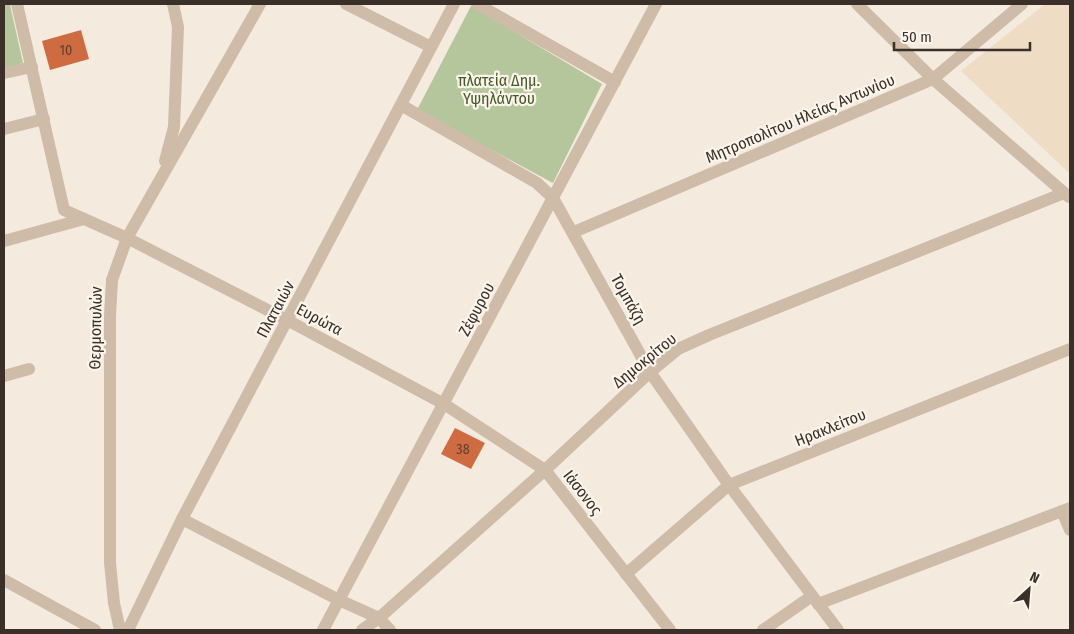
<svg xmlns="http://www.w3.org/2000/svg" width="1074" height="634" font-family="'Fira Sans Condensed',sans-serif">
<rect width="100%" height="100%" fill="#f4ebde"/>
<g fill="#b5c59c">
<path d="M4,4L10,5L23,63L4,68Z"/>
<path d="M471,6L602,84L553,183L417,110Z"/>
</g>
<path fill="#eeddc4" d="M1045,4H1070V174L961,71Z"/>
<g fill="#cf6b41">
<path d="M81,30L89,59L50,70L42,41Z"/>
<path d="M455,428L485,443L471,469L441,454Z"/>
</g>
<g fill="none" stroke-linecap="round" stroke-linejoin="round">
<g stroke="#cebba8" stroke-width="12">
<path d="M17,4L64,210L127,238L287,320L444,404L545,470L670,630"/>
<path d="M346,4L431,47"/>
<path d="M477,4L615,82"/>
<path d="M857,4L933,79L1069,197"/>
<path d="M4,73L32,67"/>
<path d="M401,105L537,183L553,198L650,372L729,485L838,630"/>
<path d="M4,129L44,119"/>
<path d="M165,161L174,127L178,27L173,4"/>
<path d="M574,232L933,79L1022,4"/>
<path d="M4,241L84,219"/>
<path d="M4,376L29,369"/>
<path d="M1062,511L1070,530"/>
<path d="M182,519L339,600L379,618L390,630"/>
<path d="M626,574L729,485L1070,349"/>
<path d="M4,580L95,630"/>
<path d="M818,604L1070,508"/>
<path d="M120,630L114,603L110,563V316L112,280L127,238L260,4"/>
<path d="M128,630L182,519L454,4"/>
<path d="M323,630L656,4"/>
<path d="M362,630L379,618L545,470L650,372L678,349L709,335L1064,193"/>
<path d="M763,630L812,596"/>
</g>
</g>
<g text-anchor="middle" stroke-width="4.5" stroke-linejoin="round" paint-order="stroke">
<g font-size="14" fill="#5f3e2f">
<text x="66" y="55">10</text>
<text x="463" y="454">38</text>
</g>
<g font-size="16" fill="#465b2a" stroke="#fbf5eb">
<text x="499" y="86">πλατεία Δημ.<tspan x="499" dy="18">Υψηλάντου</tspan></text>
</g>
<g font-size="16" fill="#3a2f29" stroke="#fbf5eb">
<text transform="translate(800 118) rotate(-23)" y="6">Μητροπολίτου Ηλείας Αντωνίου</text>
<text transform="translate(629 299) rotate(61)" y="6">Τομπάζη</text>
<text transform="translate(275 309) rotate(-62)" y="6">Πλαταιών</text>
<text transform="translate(476 309) rotate(-62)" y="6">Ζέφυρου</text>
<text transform="translate(320 319) rotate(28)" y="6">Ευρώτα</text>
<text transform="translate(95 328) rotate(-89)" y="6">Θερμοπυλών</text>
<text transform="translate(644 360) rotate(-39)" y="6">Δημοκρίτου</text>
<text transform="translate(830 427) rotate(-22)" y="6">Ηρακλείτου</text>
<text transform="translate(583 492) rotate(52)" y="6">Ιάσονος</text>
</g>
</g>
<rect width="1074" height="634" fill="none" stroke="#3a2f29" stroke-width="10"/>
<g transform="translate(1029 589) rotate(26)" stroke="#fbf5eb" stroke-width="4" paint-order="stroke">
<path d="M0-4L9 19L0 12L-9 19Z" fill="#3a2f29"/>
<text y="-8" font-size="14" font-weight="bold" text-anchor="middle" fill="#3a2f29">N</text>
</g>
<path d="M894 42v8h136v-8" fill="none" stroke="#3a2f29" stroke-width="2.5"/>
<text x="902" y="42" font-size="15" fill="#3a2f29" stroke="#fbf5eb" stroke-width="4" paint-order="stroke">50 m</text>
</svg>
